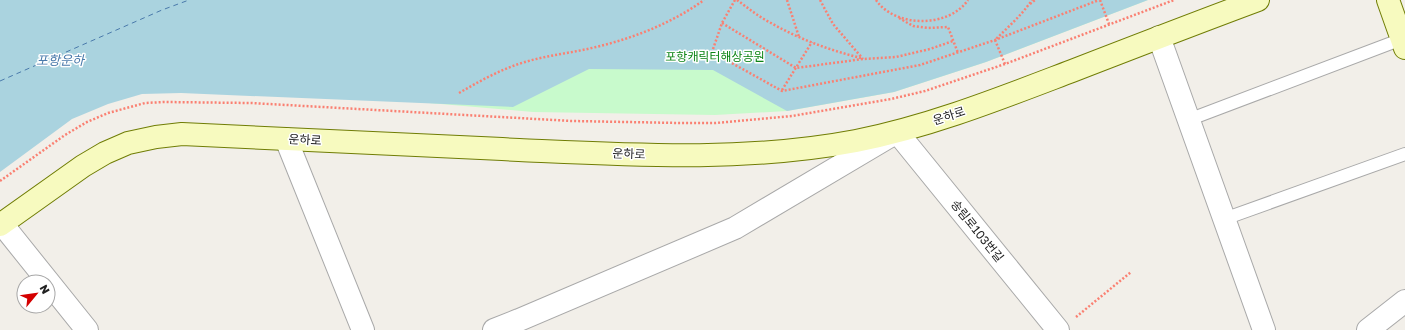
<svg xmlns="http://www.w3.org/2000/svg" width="1405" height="330" font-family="'Golos Text','Noto Sans KR',sans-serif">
<rect width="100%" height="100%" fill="#f2efe9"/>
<path fill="#c8facc" d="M1148,0L986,62L894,92L787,111L715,115L533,112L429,103L469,77Z"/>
<path fill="#aad3df" d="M0,0H1148L986,62L894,92L787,111L713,70L589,69L513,107L181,93L142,94L108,104L72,119L0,172Z"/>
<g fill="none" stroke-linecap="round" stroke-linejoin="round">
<path stroke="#4a7aab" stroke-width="1" stroke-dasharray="5 4" stroke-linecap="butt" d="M0,81L162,10L189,0"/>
<g stroke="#a9a9a9" stroke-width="14">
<g id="lane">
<path d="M1188,120L1402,39"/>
<path d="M1224,219L1405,154"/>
</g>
</g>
<g stroke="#a9a9a9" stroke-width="24">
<g id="street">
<path d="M1159,37L1264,330"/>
<path d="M286,139L363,330"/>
<path d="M2,224L87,330"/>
<path d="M494,330L519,320L735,228L897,132L1058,330"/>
<path d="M1368,330L1405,301"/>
</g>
</g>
<g stroke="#707d05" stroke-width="24">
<g id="secondary">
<path d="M1388,0L1405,48"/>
<path d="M0,225L83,166L105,153L128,143L156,137L182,134C295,139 407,144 519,150C632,155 745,162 856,141C931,126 1001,98 1072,71C1134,47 1196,23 1258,0"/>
</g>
</g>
<g stroke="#fa8072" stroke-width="2.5" stroke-dasharray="2 2" stroke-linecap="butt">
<path d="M735,0L722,23L712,52L782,91L920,65L995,40L1099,0"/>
<path d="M737,0C748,8 759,17 771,23C799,39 829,50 861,58"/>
<path d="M787,0L799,37"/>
<path d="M820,0L833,24L863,59"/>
<path d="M876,0C895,28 949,28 968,0"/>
<path d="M1100,0L1109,24"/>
<path d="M1030,4L1035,0"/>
<path d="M899,18L913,26L928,28L948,27L958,53"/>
<path d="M722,23L796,68L863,59L896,57L930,49L953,41"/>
<path d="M1005,64L995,40C1008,27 1022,15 1032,0"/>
<path d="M782,90L812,42"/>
<path d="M459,93C480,81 501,69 525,62C548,55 572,53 596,47C634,38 672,23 704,0"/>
<path d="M0,181L65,135L87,122L108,113L145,103L164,102L251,103L572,121L680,123H716L792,116L891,99L925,91L1005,64L1174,0"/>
<path d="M1076,317L1131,272"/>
</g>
<use href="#lane" stroke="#fff" stroke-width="12"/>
<use href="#street" stroke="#fff" stroke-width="22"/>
<use href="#secondary" stroke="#f7fabf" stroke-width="22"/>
</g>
<g text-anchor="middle" stroke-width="3" stroke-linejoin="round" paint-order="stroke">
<g font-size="12" fill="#0c8416" stroke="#fff">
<text x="715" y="61">포항캐릭터해상공원</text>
</g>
<g font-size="12" fill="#222" stroke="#fff">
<text transform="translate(949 116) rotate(-18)" y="4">운하로</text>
<text transform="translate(305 140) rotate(3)" y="4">운하로</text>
<text transform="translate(629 154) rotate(2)" y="4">운하로</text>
<text transform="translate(977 231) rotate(51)" y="4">송림로103번길</text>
</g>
<g font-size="13" font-style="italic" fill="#4a7aab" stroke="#fff">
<text x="60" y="65">포항운하</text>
</g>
</g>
<g transform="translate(36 294) rotate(61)"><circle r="19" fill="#ffffff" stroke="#a7a7a7"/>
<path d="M0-3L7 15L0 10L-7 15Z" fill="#d40000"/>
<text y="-6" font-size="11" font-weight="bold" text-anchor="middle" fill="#222222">N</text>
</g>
</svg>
